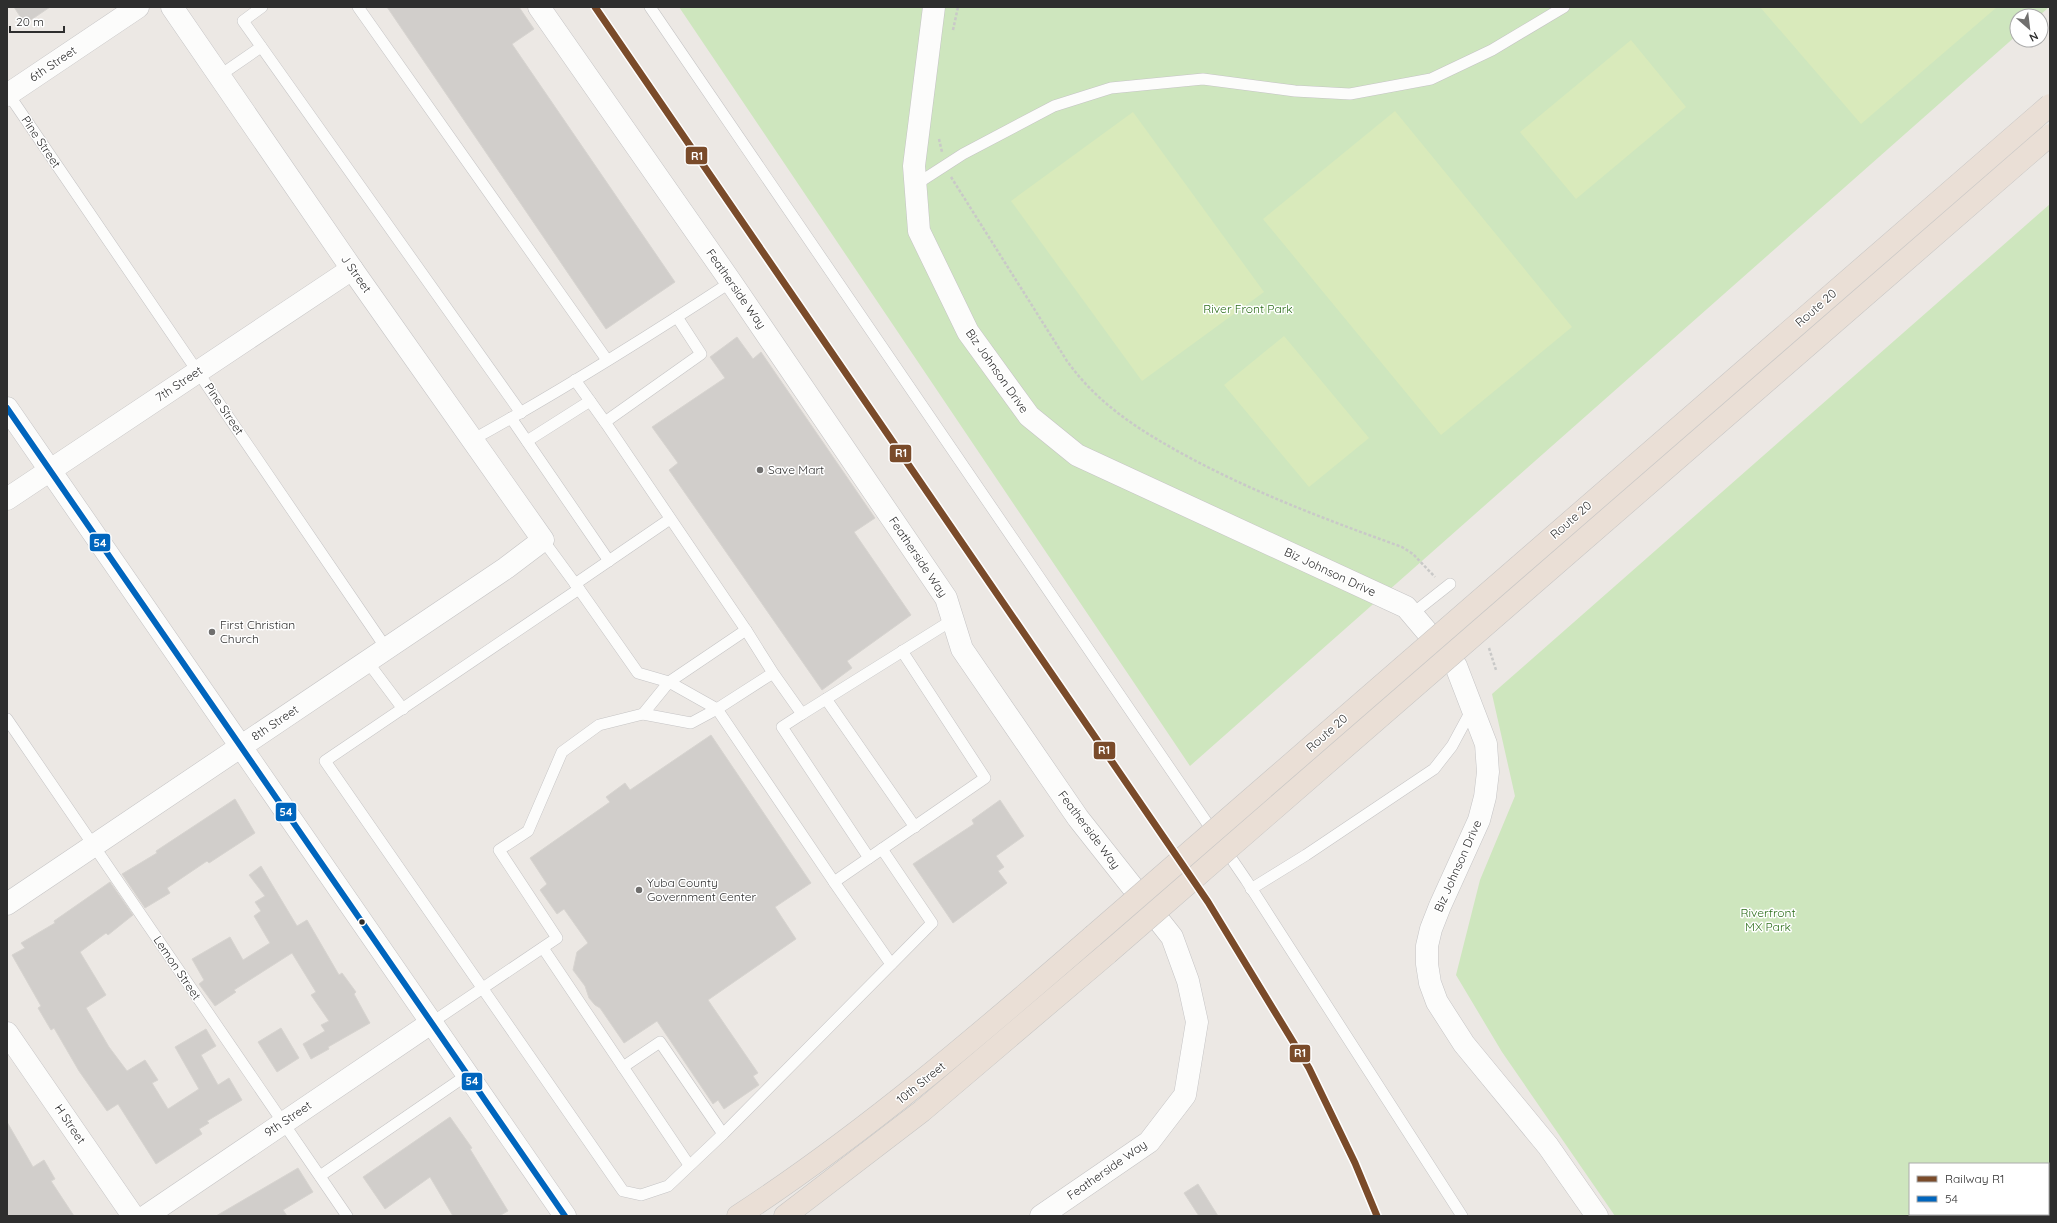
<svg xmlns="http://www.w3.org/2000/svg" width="2057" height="1223" font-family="Quicksand,sans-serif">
<rect width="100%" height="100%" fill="#ece8e4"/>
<g fill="#cee6be" fill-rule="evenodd">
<path d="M679,7H2049L2039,16H2017V35L1190,766Z"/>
<path d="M2050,204V1216H1615L1502,1052L1456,975L1480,880L1515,796L1492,694ZM1910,1164H2048V1214H1910Z"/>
</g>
<g fill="#d9eabb">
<path d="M1760,7H1997L1861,124Z"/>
<path d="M1631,40L1686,107L1576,199L1520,132Z"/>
<path d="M1395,111L1572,327L1441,435L1263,219Z"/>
<path d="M1133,112L1264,292L1142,381L1011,201Z"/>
<path d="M1284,336L1369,438L1309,487L1224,385Z"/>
</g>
<g fill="#d1cecb" stroke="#d7d4d0">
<path d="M14,7H50L25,24Z"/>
<path d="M387,7H519L534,29L512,44L675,282L606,329Z"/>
<path d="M737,337L753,359L761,352L875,518L854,532L911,615L847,661L852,668L822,690L669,470L678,463L652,427L725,378L710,357Z"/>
<path d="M711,735L811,883L775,907L796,939L708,1000L758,1073L753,1076L759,1085L724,1109L718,1100L713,1104L657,1021L624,1043L600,1008L595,1005L589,998L585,986L573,970L577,952L588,943L564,909L557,914L540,890L547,884L530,858L610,802L606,797L625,783L630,790Z"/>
<path d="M235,799L255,833L209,863L207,861L167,888L170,893L145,908L122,874L157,853L156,851Z"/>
<path d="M1000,800L1024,836L996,856L1004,867L998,871L1007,883L953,923L913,864L974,824L972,820Z"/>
<path d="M261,866L297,926L307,920L339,975L342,973L356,992L354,994L370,1023L328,1047L329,1049L311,1059L303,1044L325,1031L321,1025L329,1021L311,995L316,992L292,953L234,990L236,992L215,1006L199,984L204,980L192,959L230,937L243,960L270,943L254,916L261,911L255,902L265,896L249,875Z"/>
<path d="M110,882L133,915L108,935L106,933L80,952L106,995L86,1008L109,1047L127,1071L145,1060L158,1080L152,1083L168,1109L199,1089L175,1047L206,1029L216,1046L201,1055L218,1085L229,1078L242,1100L207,1121L209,1123L199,1129L202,1134L156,1164L118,1104L107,1111L79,1071L54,1028L51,1030L38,1008L41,1006L12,955L25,948L21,943L55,923L54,921Z"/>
<path d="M281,1028L299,1058L277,1072L258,1042Z"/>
<path d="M450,1117L472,1148L470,1149L508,1211L499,1216H453L430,1177L385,1209L363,1177Z"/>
<path d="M7,1122L33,1167L44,1160L55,1179L51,1181L74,1216H7Z"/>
<path d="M298,1168L313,1192L283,1210L287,1216H216Z"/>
<path d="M1198,1184L1218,1216H1199L1184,1193Z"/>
</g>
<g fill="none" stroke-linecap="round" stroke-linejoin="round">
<g stroke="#c5c4c5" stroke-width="12">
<g id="lane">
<path d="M262,7L243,21L521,413"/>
<path d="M358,7L607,360"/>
<path d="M650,7L1246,880L1462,1216"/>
<path d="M219,76L261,47"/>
<path d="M7,92L386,648"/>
<path d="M915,185L963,154L1054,106L1111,88L1203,79L1295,91L1350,94L1431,79L1492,50L1564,7"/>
<path d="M677,317L701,354L605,422L746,630"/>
<path d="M575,380L605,422"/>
<path d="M511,418L609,561"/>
<path d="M472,440C561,391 647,337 731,282"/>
<path d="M527,441L590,401"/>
<path d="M543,540L579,589"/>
<path d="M575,584L670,519"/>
<path d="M1412,614L1450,584"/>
<path d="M367,661L403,709"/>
<path d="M773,673L746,630L669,682L638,673L579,589L325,761L623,1191L641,1195L668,1186L723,1134L932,923L882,849L834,882L717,709L773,673L802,714L954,619"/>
<path d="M669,682L717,709L691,723L643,714Z"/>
<path d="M826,699L915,827"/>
<path d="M802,714L782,727L869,858"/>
<path d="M7,719L347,1216"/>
<path d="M882,849L985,778L902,651"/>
<path d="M834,882L891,964"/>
<path d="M1251,889L1306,855L1434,769L1452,746L1472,709"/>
<path d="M543,948L689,1165"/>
<path d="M431,1023L557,938L499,850L528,831L562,752L599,725L643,714"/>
<path d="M623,1067L660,1042L723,1134"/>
<path d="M320,1176L467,1075"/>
</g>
</g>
<g stroke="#c5c4c5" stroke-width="23">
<g id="street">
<path d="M539,7L731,282L946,598L962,649L1078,818L1172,937L1188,981L1197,1022L1185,1095L1149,1142L1041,1216"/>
<path d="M934,7L914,166L919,231L968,332L1029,416L1077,455L1406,607L1456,666L1486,744L1488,772L1485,797L1479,820L1440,906L1431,929L1427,946V964L1430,983L1437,1002L1464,1044L1548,1146L1597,1216"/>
<path d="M7,95L138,7"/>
<path d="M7,408L565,1216"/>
<path d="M7,499L352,269"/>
<path d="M7,904L506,568L543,540L352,269L172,7"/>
<path d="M7,1033L133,1216"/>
<path d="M146,1216L431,1023"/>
</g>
</g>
<g stroke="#c6c5c4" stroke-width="23">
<g id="highway">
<path d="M738,1216C865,1133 979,1035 1093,936"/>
<path d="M785,1216L922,1111L1108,953"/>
</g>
</g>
<g stroke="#c9c9c8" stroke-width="2.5" stroke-dasharray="3 2" stroke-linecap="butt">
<path d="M953,30L958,7"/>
<path d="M939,139L942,152"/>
<path d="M951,177L1067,361C1100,407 1144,433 1192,459C1260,495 1330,521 1402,547L1413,554L1435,577"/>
<path d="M1489,648L1496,670"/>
</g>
<use href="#lane" stroke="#fcfcfb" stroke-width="11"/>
<use href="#street" stroke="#fcfcfb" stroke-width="22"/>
<use href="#highway" stroke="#eadfd6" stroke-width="22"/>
<g stroke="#c6c5c4" stroke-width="23" stroke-linecap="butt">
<g id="highway-bridge">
<path d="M1093,936L2050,105"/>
<path d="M1108,953L2050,135"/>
</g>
</g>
<use href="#highway-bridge" stroke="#eadfd6" stroke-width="22"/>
<g stroke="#fff" stroke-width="9">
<path id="bus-1" d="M7,408L565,1216"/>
</g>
<use href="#bus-1" stroke="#0065bd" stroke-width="6"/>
<g stroke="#fff" stroke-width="10">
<path id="rail-1" d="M595,7L1208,902L1309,1068L1355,1163L1377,1216"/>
</g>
<use href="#rail-1" stroke="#7a4b2a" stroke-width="7"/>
</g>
<g fill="#706f6e" stroke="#fff" stroke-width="1.5">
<circle cx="760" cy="470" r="4"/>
<circle cx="212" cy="632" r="4"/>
<circle cx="639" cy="890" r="4"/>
</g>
<circle fill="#2e2e2e" stroke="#fff" stroke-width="1.5" cx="362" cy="922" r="3.5"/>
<g text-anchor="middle" stroke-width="3" stroke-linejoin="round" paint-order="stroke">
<g font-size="12" fill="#2e2e2e" stroke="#fff">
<text transform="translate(53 64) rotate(-34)" y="4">6th Street</text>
<text transform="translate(41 142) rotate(56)" y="4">Pine Street</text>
<text transform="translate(356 274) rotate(55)" y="4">J Street</text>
<text transform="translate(736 289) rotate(55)" y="4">Featherside Way</text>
<text transform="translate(1816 308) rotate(-41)" y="4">Route 20</text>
<text transform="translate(997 371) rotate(55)" y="4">Biz Johnson Drive</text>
<text transform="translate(179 384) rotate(-34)" y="4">7th Street</text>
<text transform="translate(224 409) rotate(56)" y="4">Pine Street</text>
<text transform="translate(1571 520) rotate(-41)" y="4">Route 20</text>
<text transform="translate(918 557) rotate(56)" y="4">Featherside Way</text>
<text transform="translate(1330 572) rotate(25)" y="4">Biz Johnson Drive</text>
<text transform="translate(275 723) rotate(-34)" y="4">8th Street</text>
<text transform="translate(1327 733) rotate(-41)" y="4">Route 20</text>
<text transform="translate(1089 830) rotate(53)" y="4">Featherside Way</text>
<text transform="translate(1458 866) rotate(-66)" y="4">Biz Johnson Drive</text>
<text transform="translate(177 968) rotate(56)" y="4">Lemon Street</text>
<text transform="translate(921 1083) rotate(-39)" y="4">10th Street</text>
<text transform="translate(288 1119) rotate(-34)" y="4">9th Street</text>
<text transform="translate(70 1124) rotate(56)" y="4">H Street</text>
<text transform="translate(1107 1170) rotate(-35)" y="4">Featherside Way</text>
</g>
<g font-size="12" fill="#2c6e1b" stroke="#fff">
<text x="1248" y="313">River Front Park</text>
<text x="1768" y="917">Riverfront<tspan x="1768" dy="14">MX Park</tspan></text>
</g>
<g font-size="12" fill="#2e2e2e" stroke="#fff" text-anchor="start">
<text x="768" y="474">Save Mart</text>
<text x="220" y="629">First Christian<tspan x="220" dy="14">Church</tspan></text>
<text x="647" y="887">Yuba County<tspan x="647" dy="14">Government Center</tspan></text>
</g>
</g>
<g stroke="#fff" stroke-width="1.5">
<rect x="685" y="146" width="23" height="19" rx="4" fill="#7a4b2a"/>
<rect x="889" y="444" width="23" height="19" rx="4" fill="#7a4b2a"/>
<rect x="89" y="533" width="22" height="19" rx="4" fill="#0065bd"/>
<rect x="1093" y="741" width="23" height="19" rx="4" fill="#7a4b2a"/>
<rect x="275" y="802" width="22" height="20" rx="4" fill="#0065bd"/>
<rect x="1289" y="1044" width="22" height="19" rx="4" fill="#7a4b2a"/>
<rect x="461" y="1072" width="22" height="19" rx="4" fill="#0065bd"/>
</g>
<g font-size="11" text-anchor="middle" font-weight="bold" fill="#fff">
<text x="697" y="160">R1</text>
<text x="901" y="457">R1</text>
<text x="100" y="547">54</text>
<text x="1104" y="754">R1</text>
<text x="286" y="816">54</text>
<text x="1300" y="1057">R1</text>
<text x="472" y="1085">54</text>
</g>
<rect width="2057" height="1223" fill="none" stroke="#2e2e2e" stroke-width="16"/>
<rect x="1909" y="1163" width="140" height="52" fill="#ffffff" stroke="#ababab"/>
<rect x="1917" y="1176" width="20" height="6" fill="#7a4b2a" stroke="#ababab"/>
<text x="1945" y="1183" font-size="12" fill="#2e2e2e">Railway R1</text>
<rect x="1917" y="1196" width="20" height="6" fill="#0065bd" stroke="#ababab"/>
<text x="1945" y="1203" font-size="12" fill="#2e2e2e">54</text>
<g transform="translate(2029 28) rotate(152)"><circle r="19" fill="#ffffff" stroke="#ababab"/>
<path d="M0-3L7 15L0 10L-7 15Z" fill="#706f6e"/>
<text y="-6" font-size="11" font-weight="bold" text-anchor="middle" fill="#2e2e2e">N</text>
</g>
<path d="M10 26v6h54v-6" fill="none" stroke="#2e2e2e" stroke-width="2"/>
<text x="16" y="26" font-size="12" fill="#2e2e2e" stroke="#ffffff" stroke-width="3" paint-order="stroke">20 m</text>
</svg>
